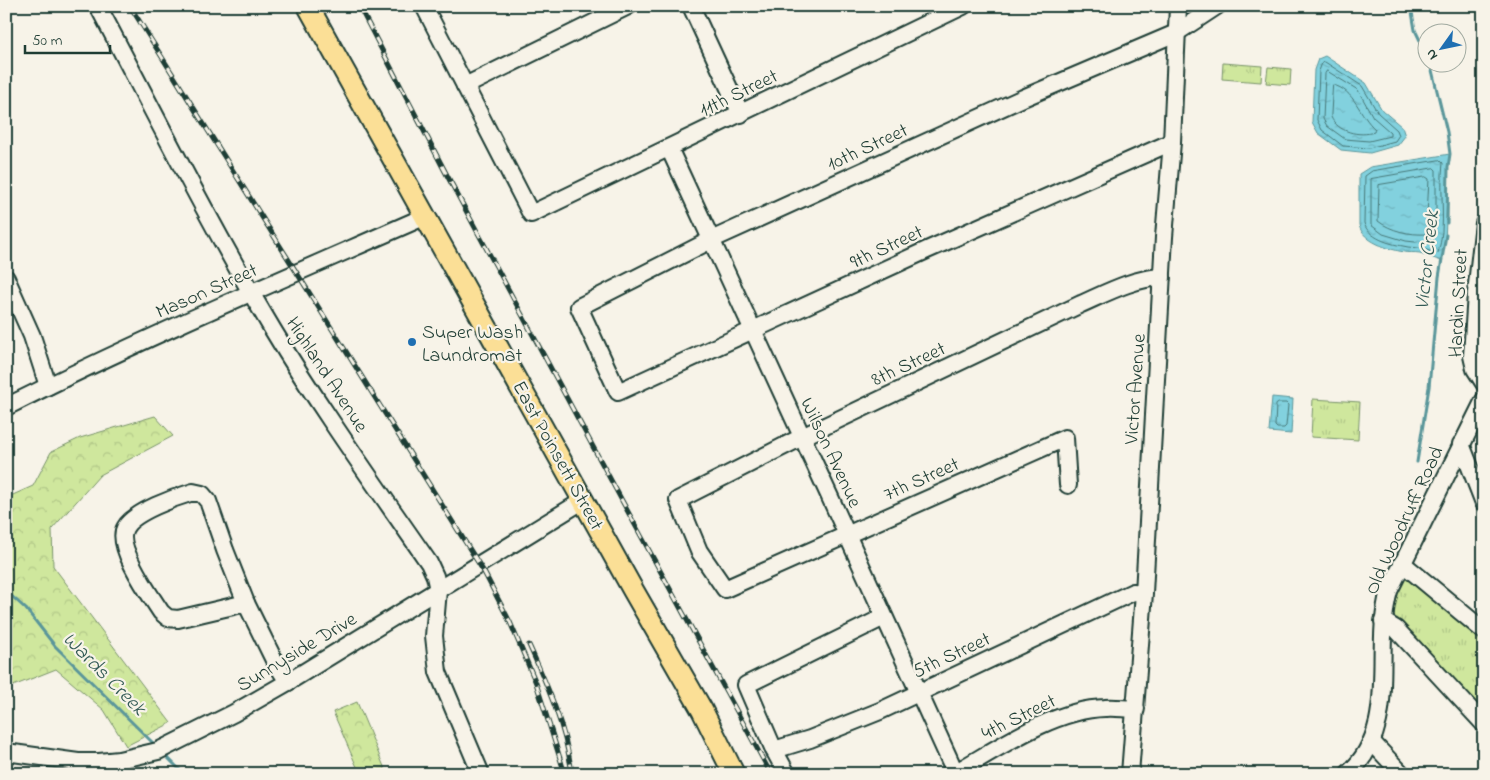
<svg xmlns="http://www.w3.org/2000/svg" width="1490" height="780" font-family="'Indie Flower',sans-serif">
<defs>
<pattern id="grass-tufts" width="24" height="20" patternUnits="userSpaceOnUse" patternTransform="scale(1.25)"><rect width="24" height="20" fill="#cfe79d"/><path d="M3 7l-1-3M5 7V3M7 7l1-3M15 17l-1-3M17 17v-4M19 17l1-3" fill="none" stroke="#b1c788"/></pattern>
<pattern id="forest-crowns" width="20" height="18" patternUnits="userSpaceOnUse" patternTransform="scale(1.25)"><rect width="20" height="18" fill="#cfe79d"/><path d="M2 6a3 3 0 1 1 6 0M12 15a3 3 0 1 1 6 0" fill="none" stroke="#b1c788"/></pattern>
<pattern id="water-ripples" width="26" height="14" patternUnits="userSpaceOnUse" patternTransform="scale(1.25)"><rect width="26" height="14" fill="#82d1de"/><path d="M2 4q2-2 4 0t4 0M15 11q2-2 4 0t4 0" fill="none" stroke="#70b4bf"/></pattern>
</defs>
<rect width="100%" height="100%" fill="#f7f3e8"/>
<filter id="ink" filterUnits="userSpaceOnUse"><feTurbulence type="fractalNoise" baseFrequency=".02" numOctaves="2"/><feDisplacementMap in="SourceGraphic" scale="10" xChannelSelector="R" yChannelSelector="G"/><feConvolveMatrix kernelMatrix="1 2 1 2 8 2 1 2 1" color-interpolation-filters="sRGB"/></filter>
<g filter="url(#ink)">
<g fill="url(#grass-tufts)" stroke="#779268">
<path d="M1223,63L1262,66L1261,82L1222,79Z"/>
<path d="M1268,67L1291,69L1290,85L1266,83Z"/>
<path d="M1313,399L1360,402L1358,440L1311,437Z"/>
<path d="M1404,573L1484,637V717L1395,619L1393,604Z"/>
</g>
<g fill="url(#forest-crowns)" stroke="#779268">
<path d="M155,416L173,436L100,475L52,529L53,566L171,723L126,746L104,710L56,669L8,688L6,694V498L33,486L51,452L80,438Z"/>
<path d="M357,702L387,774H360L333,712Z"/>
</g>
<g fill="url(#water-ripples)" stroke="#5a969a">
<path d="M1325,56L1366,83L1382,110L1402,127L1405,136L1398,145L1370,153L1341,150L1318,133L1312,122L1314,70L1318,59Z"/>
<path d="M1450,154C1444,189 1449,225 1442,261C1434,259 1427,255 1420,253C1414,252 1409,253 1404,252C1388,249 1363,242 1359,225V174L1370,167Z"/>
<path d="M1272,397L1293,399L1291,434L1269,432Z"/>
</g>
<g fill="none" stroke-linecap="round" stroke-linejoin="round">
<g stroke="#477878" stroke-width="1">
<path d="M1325,62L1362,86L1378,113L1397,130L1399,135L1395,141L1369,148L1343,146L1322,130L1317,120L1319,71L1322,63Z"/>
<path d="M1327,71L1358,90L1373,117L1390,132V136L1369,141L1345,139L1327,126L1323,119L1325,74Z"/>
<path d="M1333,85C1355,90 1359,115 1375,129L1374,132C1360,137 1337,132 1331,117Z"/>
<path d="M1440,160L1443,163C1439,192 1447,225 1438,253C1432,253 1429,250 1423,249C1416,247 1410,248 1403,246C1390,244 1368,238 1364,223L1365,176L1372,171Z"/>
<path d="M1434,168L1436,170V214L1433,244L1406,241L1383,234L1371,225V179Z"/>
<path d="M1426,177L1429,179L1426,234C1410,235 1391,231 1378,221L1379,185Z"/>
<path d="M1279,403H1286L1288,405L1286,426L1284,428H1277L1275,426L1276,405Z"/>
</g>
<g stroke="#5a969a" stroke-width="3">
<path d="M1411,6L1415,30L1428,57"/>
<path d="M1430,62L1447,132L1450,154L1448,167L1447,223"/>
<path d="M1417,462L1429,387L1439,277L1446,235"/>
<path d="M6,591L26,609L55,646L155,745"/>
<path d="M163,753L184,774"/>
</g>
<g stroke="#1f3d34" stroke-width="20">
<g id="minor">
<path d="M98,6C155,114 210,225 273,330C321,410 376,486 429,563L435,576L438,590L434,636L438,672L481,774"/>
<path d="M424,6L531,214L963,6"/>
<path d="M691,6L741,114"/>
<path d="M465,86L628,6"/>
<path d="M1172,142L927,250L618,392L579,307L711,240L1023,98L1176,33L1217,6"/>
<path d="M669,148L829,495L956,774"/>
<path d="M1484,223L1476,293L1472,356L1475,369L1484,383"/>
<path d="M6,278L32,336L48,386"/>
<path d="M6,407C143,338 285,278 426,216"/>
<path d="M1461,444L1484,503"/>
<path d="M1068,485L1065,438L725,589L699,551L678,500L802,437L1081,304C1106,293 1134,278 1162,277"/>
<path d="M193,492L202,494L208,501L225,550L246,603L178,619L168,618L161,612C150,595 115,546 125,528C133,512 176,497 193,492Z"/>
<path d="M1402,563L1484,631"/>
<path d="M246,603L274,660L288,682"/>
<path d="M1383,621L1396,629L1484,724"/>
<path d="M1372,742L1402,774"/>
<path d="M774,750L810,739L880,711L1133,592L1144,593"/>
<path d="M6,752L78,762H99L119,760L158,751L234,713L288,682L584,500"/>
<path d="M787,774L774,750L746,685L884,617"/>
<path d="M953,774C997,749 1054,709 1105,708C1115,707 1125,709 1136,709"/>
<path d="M1130,774L1144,593L1164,237L1172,142L1178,6"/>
<path d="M1348,774C1401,726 1372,652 1389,591L1484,400"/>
</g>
</g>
<g stroke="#1f3d34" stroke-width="24">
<path id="major" d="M308,6L633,590L702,710L734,774"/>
</g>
<use href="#minor" stroke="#f7f3e8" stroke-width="16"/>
<use href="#major" stroke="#fbdf96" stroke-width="20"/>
<g stroke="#1f3d34" stroke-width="5">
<g id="rail">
<path d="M130,6L484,572L510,622L536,683L565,774"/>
<path d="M359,6L449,179L627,510L771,774"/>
<path d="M529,645C548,687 566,728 572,774"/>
</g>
</g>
<use href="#rail" stroke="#f7f3e8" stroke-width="3" stroke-dasharray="9" stroke-linecap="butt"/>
</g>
</g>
<circle fill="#1f6fb2" stroke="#f7f3e8" stroke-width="2" cx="412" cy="342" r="5"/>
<g text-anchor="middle" stroke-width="4.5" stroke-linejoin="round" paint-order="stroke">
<g font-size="20" fill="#1f3d34" stroke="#f7f3e8">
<text transform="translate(738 92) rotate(-26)" y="7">11th Street</text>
<text transform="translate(867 146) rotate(-25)" y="7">10th Street</text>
<text transform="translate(886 246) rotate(-25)" y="7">9th Street</text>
<text transform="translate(206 290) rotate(-24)" y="7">Mason Street</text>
<text transform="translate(1457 303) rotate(-87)" y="7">Hardin Street</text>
<text transform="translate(908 363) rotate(-25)" y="7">8th Street</text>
<text transform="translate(328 374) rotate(57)" y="7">Highland Avenue</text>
<text transform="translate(1134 389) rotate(-86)" y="7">Victor Avenue</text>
<text transform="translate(832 452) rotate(65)" y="7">Wilson Avenue</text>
<text transform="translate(559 455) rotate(61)" y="7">East Poinsett Street</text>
<text transform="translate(921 478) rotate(-24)" y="7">7th Street</text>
<text transform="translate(1403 520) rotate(-65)" y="7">Old Woodruff Road</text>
<text transform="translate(296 651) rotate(-31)" y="7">Sunnyside Drive</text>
<text transform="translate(951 654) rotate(-25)" y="7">5th Street</text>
<text transform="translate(1018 716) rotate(-26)" y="7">4th Street</text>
</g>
<g font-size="20" fill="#1f3d34" stroke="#f7f3e8" text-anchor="start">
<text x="422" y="338">Super Wash<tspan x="422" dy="23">Laundromat</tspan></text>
</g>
<g font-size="21" font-style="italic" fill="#335b56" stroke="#f7f3e8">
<text transform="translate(1426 260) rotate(-84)" y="7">Victor Creek</text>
<text transform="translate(105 673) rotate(45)" y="7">Wards Creek</text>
</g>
</g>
<rect width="1490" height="780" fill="none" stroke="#f7f3e8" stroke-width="25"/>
<rect x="12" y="12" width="1465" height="755" fill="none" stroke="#1f3d34" stroke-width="2" filter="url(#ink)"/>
<g transform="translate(1442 48) rotate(237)"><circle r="24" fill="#f7f3e8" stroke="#a1aaa0"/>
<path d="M0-4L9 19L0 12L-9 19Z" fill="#1f6fb2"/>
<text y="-8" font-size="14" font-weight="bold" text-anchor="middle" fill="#1f3d34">N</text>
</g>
<path d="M25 45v8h85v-8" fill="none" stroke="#1f3d34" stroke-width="2.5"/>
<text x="32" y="45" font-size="15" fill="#1f3d34" stroke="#f7f3e8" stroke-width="4" paint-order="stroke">50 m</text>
</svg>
